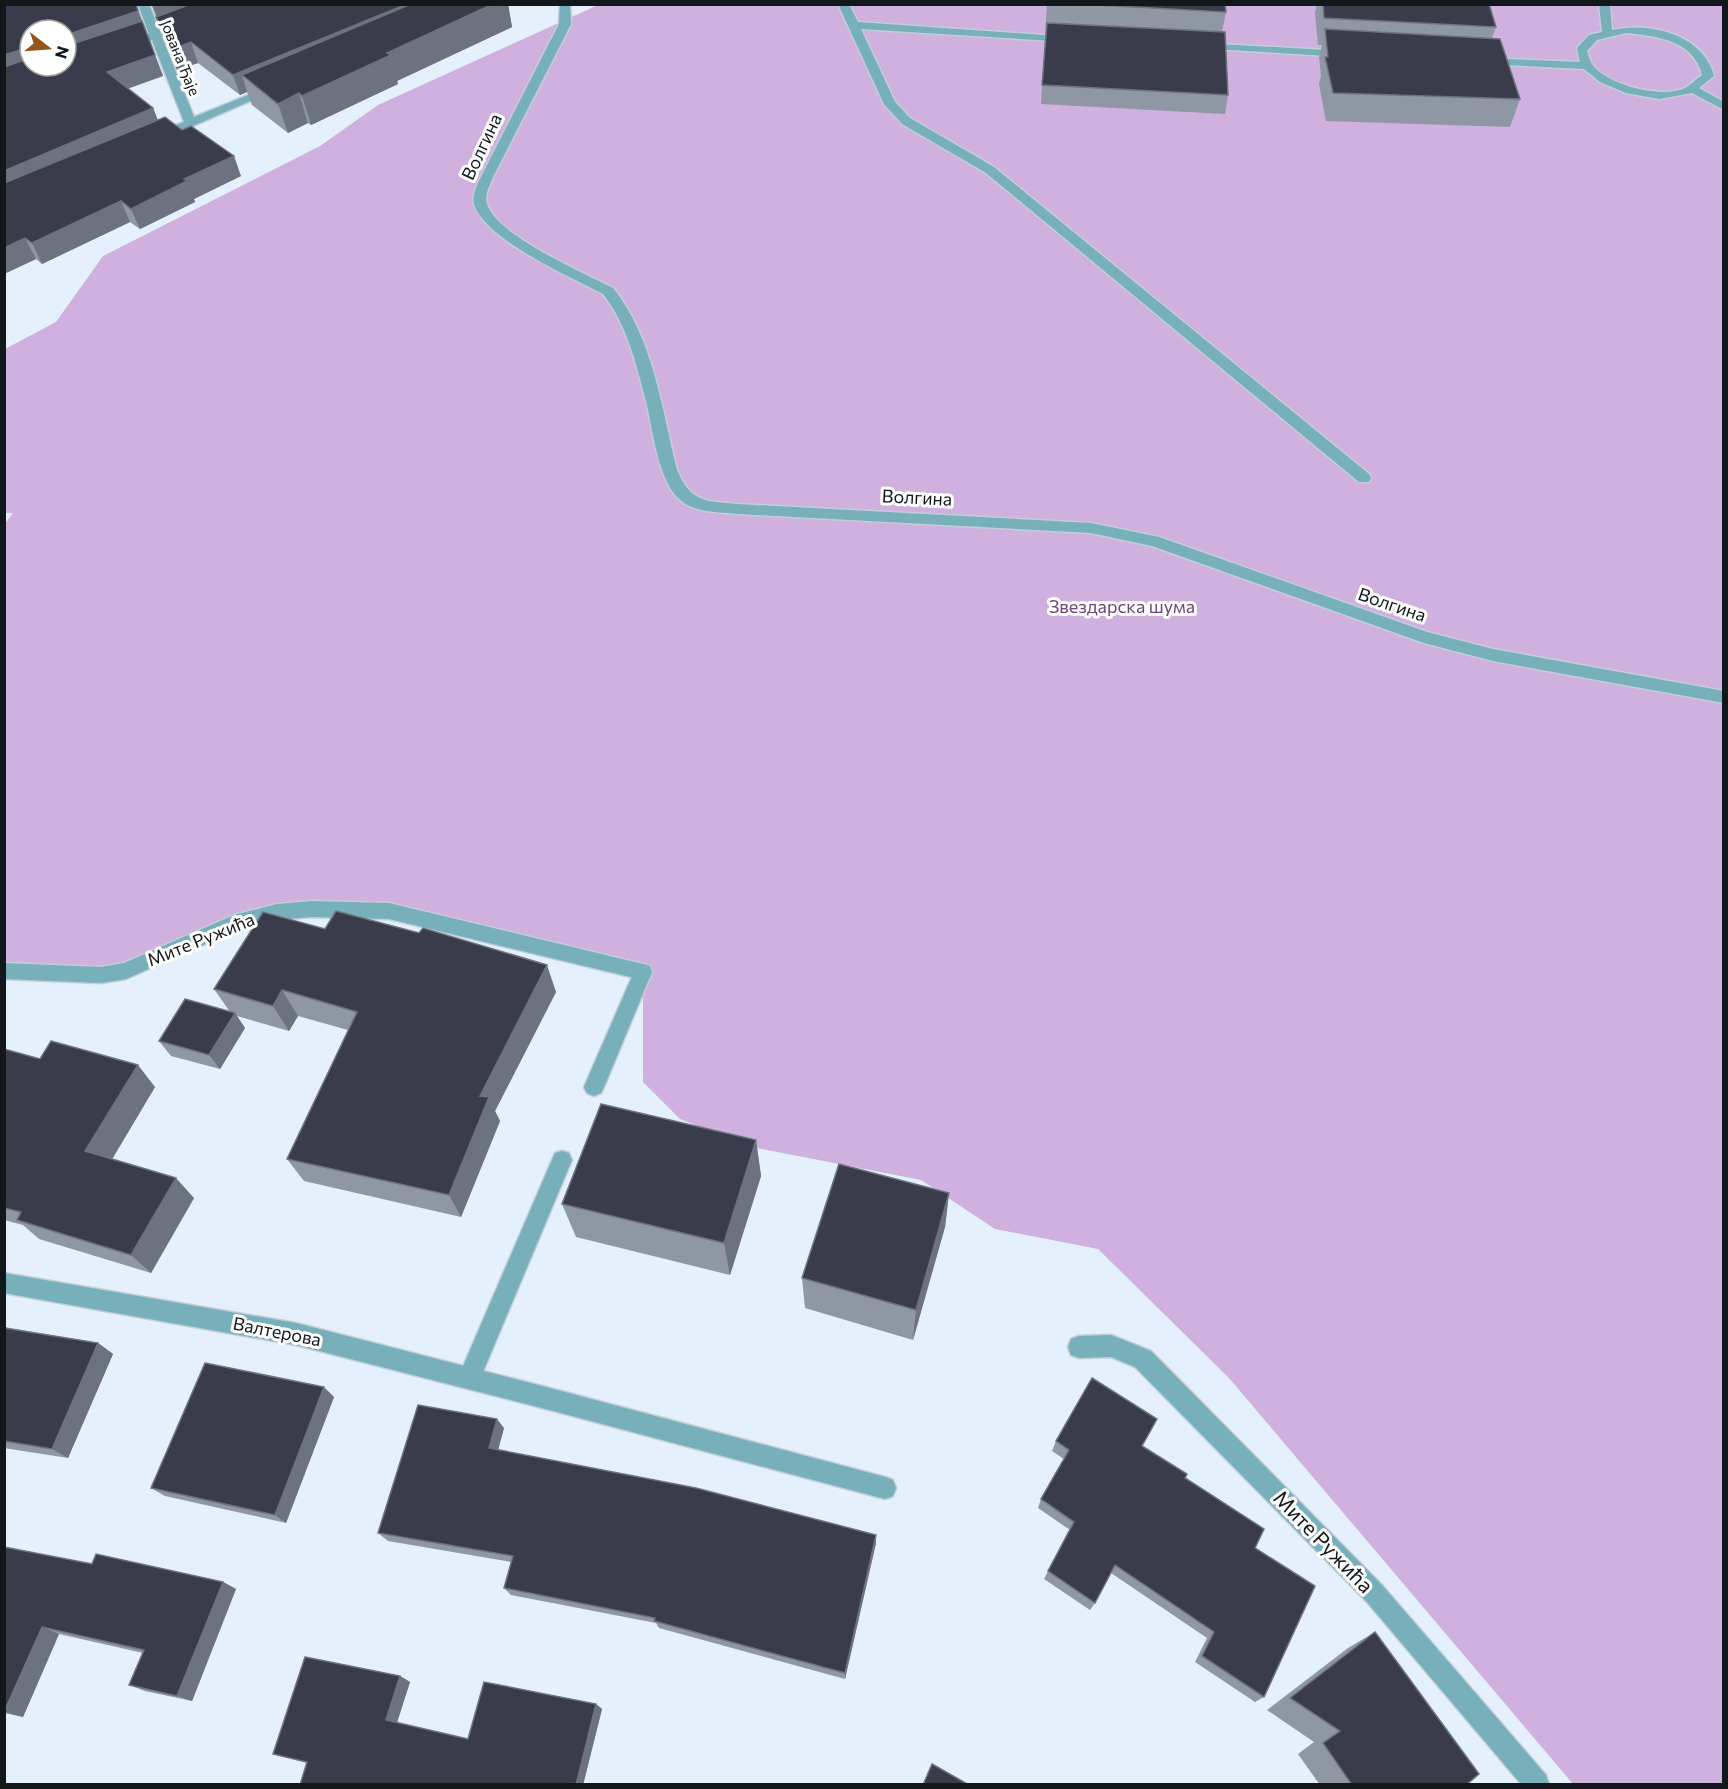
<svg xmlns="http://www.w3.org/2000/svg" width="1728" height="1789" font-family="Commissioner,sans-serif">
<rect width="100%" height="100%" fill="#e4f1fc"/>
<path fill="#d0b0df" d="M598,5H1723V1784H1573L1229,1378L1098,1249L995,1229L921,1180L747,1146L680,1119L643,1082V972L389,911L274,910L126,971H5L4,525L13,513H5V349L56,322L103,256L320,146L378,105Z"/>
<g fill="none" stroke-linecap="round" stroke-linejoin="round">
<g stroke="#c2ced8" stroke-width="3">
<g id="lane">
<path d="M560,4H570L571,24L493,177C490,185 484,195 487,204C496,235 584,273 613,288C653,337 662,410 677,470C691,503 706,501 738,504L1091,523L1159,537L1427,632L1493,649L1724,691V703L1493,661L1424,643L1152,546L1091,533L738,514C721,512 699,513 684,503C658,486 653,429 646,401C636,364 627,324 603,294C571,277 485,240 474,204C472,195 477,185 481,177L559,24Z"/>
<path d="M838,4H849L858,22L1072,37L1074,39L1068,42L861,29L895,102L910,118L994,167L1369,474L1371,478L1369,482H1359L986,173L902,124L884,104Z"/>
<path d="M1599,4H1610L1612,30C1650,21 1704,35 1714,76L1699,88L1724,102V110L1692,93L1659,99L1626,93L1600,82L1584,69L1485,64L1479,61L1485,58L1580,62L1577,48L1589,35L1602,32ZM1626,33C1656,36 1694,40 1702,75C1696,79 1690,86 1683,89C1659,98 1607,85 1592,64C1590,61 1588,55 1587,51L1597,40Z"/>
<path d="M1201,43L1344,51L1350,54L1344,57L1197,48V44Z"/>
<path d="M643,964L650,966L652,972L604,1087L601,1093L594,1096L587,1093L584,1087L634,972L636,966Z"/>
<path d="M562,1151L569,1153L572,1160L477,1386L469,1389L461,1386L458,1378L555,1153Z"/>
<path d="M546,1387L885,1477L893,1480L896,1488L893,1496L885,1499L546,1409L538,1406L535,1398L538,1390Z"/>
</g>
</g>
<g stroke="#c2ced8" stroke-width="3">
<g id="street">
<path d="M138,4H149L159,30L184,23L190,26L162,37L194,117L268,87L278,89L161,140H153V134L184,122L152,40L125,48L119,45L149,34Z"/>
<path d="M311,901L389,903L643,964L650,966L652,972L650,978L643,980L389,919L311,917L277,920L237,930L126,979L101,983L4,979V963L101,967L124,963L234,915L277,904Z"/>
<path d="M4,1273L296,1323L546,1387L554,1390L557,1398L554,1406L546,1409L296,1345L4,1293Z"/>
<path d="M1111,1335L1151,1351L1382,1585L1546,1775L1549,1784H1521L1366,1601L1135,1367L1111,1357L1079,1358L1071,1355L1068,1347L1071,1339L1079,1336Z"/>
</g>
</g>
<use href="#lane" fill="#77afba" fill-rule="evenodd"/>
<use href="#street" fill="#77afba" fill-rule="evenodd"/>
</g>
<g fill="#8f96a4" fill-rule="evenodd">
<path d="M4,4H136L163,76L128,88L153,108L158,121L241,176L194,199L195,202L140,229L130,222L42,264L36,259L4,274ZM30,30H66V66H30Z"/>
<path d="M151,4H508L512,27L397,81L398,84L311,125L308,123L288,133L252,105L247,92L240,95L198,63L177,70Z"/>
<path d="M1047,4H1225L1226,12L1222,32L1228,95L1225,114L1041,104Z"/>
<path d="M1317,4H1489L1496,27L1492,38L1520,99L1510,127L1326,121L1319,84L1321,76L1319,57L1322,45H1318L1315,13Z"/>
<path d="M214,989L556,992L495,1111L500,1121L461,1217L304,1181L287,1159L348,1030L298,1016L289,1031L237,1016L245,1028L220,1069L171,1056L159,1041L230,1012Z"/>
<path d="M4,1049L40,1059L155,1087L112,1159L194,1198L151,1273L39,1239L23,1225L4,1220Z"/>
<path d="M756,1140L761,1176L730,1275L576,1237L562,1204Z"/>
<path d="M949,1193L945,1227L913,1340L805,1308L802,1278Z"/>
<path d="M4,1327L98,1343L113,1354L68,1458L4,1448Z"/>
<path d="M334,1397L286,1523L165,1496L151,1488Z"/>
<path d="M504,1428L498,1450L876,1543L845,1679L659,1628L656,1623L511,1595L504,1588L511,1562L388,1541L378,1533Z"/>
<path d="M1056,1441L1142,1446L1185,1478L1255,1548L1264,1697L1255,1702L1195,1662L1207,1638L1111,1573L1095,1603L1090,1610L1044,1579L1070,1530L1038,1508L1041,1499L1064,1459L1052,1451Z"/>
<path d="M4,1547L92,1564L223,1582L236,1589L192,1701L145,1691L129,1685L143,1653L59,1634L23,1717L4,1713Z"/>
<path d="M1375,1632L1466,1785H1320L1298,1754L1314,1742L1267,1710L1348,1648Z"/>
<path d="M400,1676L410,1682L397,1723L468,1739L596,1704L602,1709L583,1785L307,1763L273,1754Z"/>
</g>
<g fill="#6d7280">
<path d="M157,4H223L160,26L153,6Z"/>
<path d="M407,4H462L242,75L247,92L240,95L233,75Z"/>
<path d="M493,4H508L512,27L397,81L398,84L311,125L302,96L387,53Z"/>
<path d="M138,11L146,32L66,59V35Z"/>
<path d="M191,42L198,63L177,70L170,50Z"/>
<path d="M30,47V66L4,78V55Z"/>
<path d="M155,55L163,76L116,93L107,72Z"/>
<path d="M299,93L308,123L288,133L278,104Z"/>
<path d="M153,108L161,128L4,196V171Z"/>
<path d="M234,156L241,176L194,199L195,202L140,229L131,209L184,179Z"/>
<path d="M121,201L130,222L42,264L32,243Z"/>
<path d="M25,238L36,259L4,274V248Z"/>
<path d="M547,965L556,992L495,1111L500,1121L461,1217L449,1195L480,1096Z"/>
<path d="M282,990L298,1016L289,1031L273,1006Z"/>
<path d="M235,1013L245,1028L220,1069L209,1055Z"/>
<path d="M138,1065L155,1087L105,1171L85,1151Z"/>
<path d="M756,1140L761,1176L730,1275L724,1243Z"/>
<path d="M176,1178L194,1198L151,1273L131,1255Z"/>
<path d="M949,1193L945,1227L913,1340L916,1310Z"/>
<path d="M98,1343L113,1354L68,1458L52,1449Z"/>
<path d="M324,1387L334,1397L286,1523L275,1515Z"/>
<path d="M497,1419L504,1428L496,1457L489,1448Z"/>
<path d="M876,1535V1543L845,1679V1673Z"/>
<path d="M223,1582L236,1589L192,1701L177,1696Z"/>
<path d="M42,1627L59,1634L23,1717L5,1712Z"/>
<path d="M400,1676L410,1682L396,1725L386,1720Z"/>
<path d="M596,1704L602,1709L583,1785H576Z"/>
</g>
<g fill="#3a3c4b" stroke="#6d7280" stroke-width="1.5">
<path d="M4,4H136L138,11L66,35V30H30V47L4,55Z"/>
<path d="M191,4H407L233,75L191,42L170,50L156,17Z"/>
<path d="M411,4H493L387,53L391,55L302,96L299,93L278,104L242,75Z"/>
<path d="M1078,4H1225L1226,12Z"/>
<path d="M1323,4H1489L1496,27L1324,18Z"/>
<path d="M142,21L155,55L107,72L153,108L4,171V67L30,58V66H66V46Z"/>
<path d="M1047,23L1225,32L1228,95L1042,85Z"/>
<path d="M1325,29L1500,39L1520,99L1333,93L1325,57H1328Z"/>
<path d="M165,117L182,130L191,126L234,156L184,179L187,181L131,209L121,201L32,243L25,238L4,248V183Z"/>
<path d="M336,911L419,933L423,928L547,965L480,1096L489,1097L449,1195L287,1159L357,1012L282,990L273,1006L214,989L263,912L325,929Z"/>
<path d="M185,999L235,1013L209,1055L159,1041Z"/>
<path d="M51,1041L138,1065L85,1151L176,1178L131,1255L17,1220L21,1212L4,1208V1049L40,1059Z"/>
<path d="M601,1104L756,1140L724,1243L562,1204Z"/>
<path d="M839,1164L949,1193L916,1310L802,1278Z"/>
<path d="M4,1328L98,1343L52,1449L4,1441Z"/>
<path d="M205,1363L324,1387L275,1515L151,1488Z"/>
<path d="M1092,1378L1157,1419L1142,1446L1187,1474L1185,1478L1264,1529L1255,1548L1315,1586L1264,1697L1202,1656L1214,1632L1115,1565L1095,1603L1048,1571L1074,1522L1041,1499L1069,1450L1056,1441Z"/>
<path d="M418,1405L497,1419L489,1448L696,1488L876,1535L845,1673L654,1621L655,1618L504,1588L513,1556L378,1533Z"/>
<path d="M4,1547L92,1564L96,1554L223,1582L177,1696L129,1685L144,1650L42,1627L4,1712Z"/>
<path d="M1375,1632L1479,1774L1466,1785H1352L1323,1743L1340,1731L1290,1698Z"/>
<path d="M305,1657L400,1676L386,1720L468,1739L484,1682L596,1704L576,1785H300L307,1762L273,1754Z"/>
<path d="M932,1764L969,1785H923Z"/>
</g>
<g text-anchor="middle" stroke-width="6" stroke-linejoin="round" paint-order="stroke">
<g font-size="15" fill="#12171c" stroke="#fff">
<text transform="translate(180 58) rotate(68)" y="5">Јована Ђаје</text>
</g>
<g font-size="18" fill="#12171c" stroke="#fff">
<text transform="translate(482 147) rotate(-65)" y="6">Волгина</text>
<text transform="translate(917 498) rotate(3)" y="6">Волгина</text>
<text transform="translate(1392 605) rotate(19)" y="6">Волгина</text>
<text transform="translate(201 940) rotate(-22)" y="6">Мите Ружића</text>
<text transform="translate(277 1332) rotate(11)" y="6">Валтерова</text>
</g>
<g font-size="18" fill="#6d447f" stroke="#fff">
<text x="1122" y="613">Звездарска шума</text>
</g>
<g font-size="21" fill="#12171c" stroke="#fff">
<text transform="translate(1323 1542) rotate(46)" y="7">Мите Ружића</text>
</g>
</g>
<rect width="1728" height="1789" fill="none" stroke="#12171c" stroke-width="12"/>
<g transform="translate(48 48) rotate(107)"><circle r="28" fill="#ffffff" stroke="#a0a2a4" stroke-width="1.5"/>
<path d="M0-4.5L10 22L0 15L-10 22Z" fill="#94561c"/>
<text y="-9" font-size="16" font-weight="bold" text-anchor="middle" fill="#12171c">N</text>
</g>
</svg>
